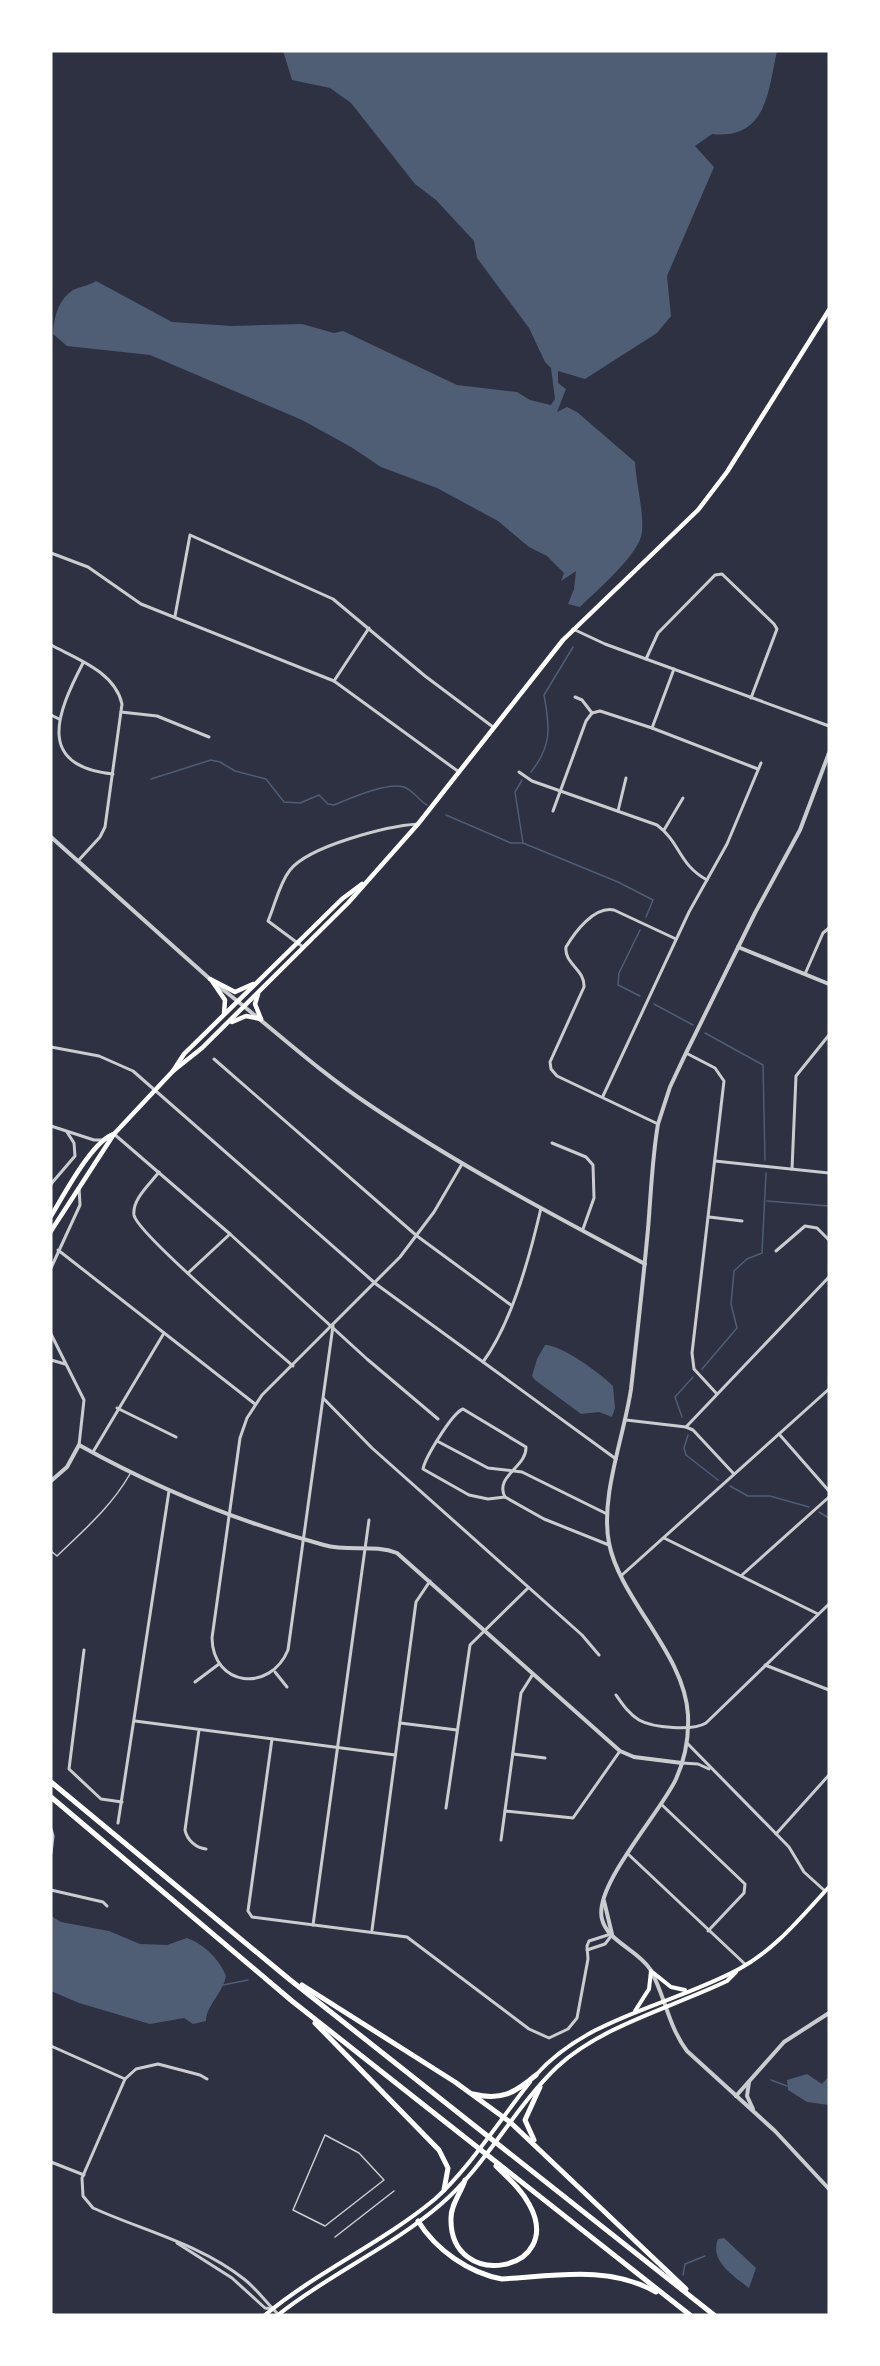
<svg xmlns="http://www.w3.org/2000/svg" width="880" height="2366" font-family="'Archivo Narrow',sans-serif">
<rect width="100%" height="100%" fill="#2d3142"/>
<g fill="#4f5d75">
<path d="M283,51H777C768,91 767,140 712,134L695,146L714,167L667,276L671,316L657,333L585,379L558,371V383L566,389L557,412L567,407L577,412L635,462C636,484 644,510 642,532C640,554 596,591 580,607L568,604L574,589L576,571L561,581L564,573L547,556L529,547L498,521L437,488L381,467L351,447L302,420L150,355L67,346L53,334C54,317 58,300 73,290C79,287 88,286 96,281L172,322L232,326L302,324L334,333L343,331L457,385L517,392L530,400L551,405L555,399L551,368L545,362L529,328L477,258L474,241L436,200L415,184L351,103L330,88L292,80Z"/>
<path d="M545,1345C562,1345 601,1374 613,1386L615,1408L612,1417L599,1412L581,1414L535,1380L532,1376L537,1359Z"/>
<path d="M51,1916L61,1922L109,1931L140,1944L167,1945L187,1938C204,1944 220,1960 226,1976C223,1993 206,2006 206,2021L193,2024L184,2018L150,2024L79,2003L51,1991Z"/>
<path d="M807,2074L822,2084L829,2076V2105L807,2102L788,2090L787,2080Z"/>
<path d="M724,2238L756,2268L749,2288C734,2276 709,2261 718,2239Z"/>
</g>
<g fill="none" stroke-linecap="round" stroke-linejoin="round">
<g stroke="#4f5d75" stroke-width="1.5">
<path d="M531,772C552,746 550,727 544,695L573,647"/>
<path d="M151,779L211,760L220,762L235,771L266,779L284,802L300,803L319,795L328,804L334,805C351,798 387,782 404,787C413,790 418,800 427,805"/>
<path d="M522,780L515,792L523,843L618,882L653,900L646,917"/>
<path d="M446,815L511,843H523"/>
<path d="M640,996L618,985L619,973L640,930"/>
<path d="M654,1004L693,1025"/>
<path d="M705,1033L763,1065L765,1160"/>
<path d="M767,1201L829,1206"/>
<path d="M702,1369L737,1328L731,1304L734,1271L747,1259L762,1253L766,1173"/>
<path d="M682,1417L675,1397L693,1377"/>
<path d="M688,1435L684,1448L686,1455L718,1480"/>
<path d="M730,1486L748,1496H770L809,1507"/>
<path d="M819,1512L829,1518"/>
<path d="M223,1985L248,1980"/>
<path d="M771,2080L787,2086"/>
<path d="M683,2275L685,2264L705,2256"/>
</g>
<g stroke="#caccd0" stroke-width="1.5">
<path d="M51,1551L57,1556C84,1530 111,1507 130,1474"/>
<path d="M325,2135L359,2153L384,2180L325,2226L293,2210Z"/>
<path d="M335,2237L394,2191"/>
</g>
<g stroke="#caccd0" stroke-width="3">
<path d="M51,553L88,567L141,604L334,681L459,772"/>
<path d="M175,616L190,535L333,599L425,676L493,727"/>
<path d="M573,629L605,644L829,726"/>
<path d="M51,645C77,659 115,672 122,704L105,827L100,837L78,861"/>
<path d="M646,659L658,633L715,575L722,574L774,624L777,629L751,698"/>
<path d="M83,663C57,713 35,766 113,774"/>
<path d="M334,681L369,628"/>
<path d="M575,697L582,700L592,713"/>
<path d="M121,712L157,716L209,737"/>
<path d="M592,713L600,711L652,728L758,769"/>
<path d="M51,715L59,719"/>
<path d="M652,728L674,669"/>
<path d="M519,772L532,781L657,825C681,843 678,864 707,880"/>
<path d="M553,811L586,721L592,713"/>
<path d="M618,811L626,778"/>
<path d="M664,830L683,798"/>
<path d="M303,947L268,921C275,905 279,884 290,870C309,846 387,826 418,824"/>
<path d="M805,974L823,933L829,928"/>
<path d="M51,1047L99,1056L133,1071L376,1284L616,1459"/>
<path d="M686,1053L715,1068L724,1081L692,1353L694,1369L717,1394"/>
<path d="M214,1059L417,1236L511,1305"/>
<path d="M603,1096L689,912L727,844L761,763"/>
<path d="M658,1124L557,1076L551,1069L550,1062L584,987C585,969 564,964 566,947C575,932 594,906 614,910L676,939"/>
<path d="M51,1126L94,1140H103"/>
<path d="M114,1134L230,1234L367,1359L438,1419"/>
<path d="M552,1143L586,1157L593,1165L594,1198L583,1229"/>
<path d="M715,1161L829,1173"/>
<path d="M792,1169L796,1076L829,1035"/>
<path d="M159,1172C150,1184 132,1199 134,1215C137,1234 270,1346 293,1366"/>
<path d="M51,1184L75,1156L74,1143L67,1132"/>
<path d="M709,1217L742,1221"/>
<path d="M58,1250L255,1404"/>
<path d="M776,1251L805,1226L817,1228L829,1240"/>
<path d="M51,1268L80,1205L79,1187"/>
<path d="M188,1273L230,1234"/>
<path d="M333,1326L288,1650C270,1693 213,1687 212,1638L240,1438L247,1418L262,1395L400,1257L434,1212L462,1164"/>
<path d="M51,1334L84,1400L79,1445"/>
<path d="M51,1360L65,1364"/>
<path d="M483,1362C511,1324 530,1256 541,1208"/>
<path d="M324,1399L372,1448L582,1635L599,1655"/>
<path d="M117,1408L176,1437"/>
<path d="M463,1409L526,1447C527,1467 494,1476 505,1497L488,1499L469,1495L423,1469C425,1458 452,1413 463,1409Z"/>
<path d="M626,1420L686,1427L693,1430L734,1474"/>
<path d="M686,1427L829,1277"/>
<path d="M779,1434L829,1491"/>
<path d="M437,1441L488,1468L522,1472L607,1514"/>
<path d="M93,1452L164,1333"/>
<path d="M505,1497L544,1519L609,1545"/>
<path d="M664,1538L818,1614"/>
<path d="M622,1575L829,1389"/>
<path d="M742,1575L829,1497"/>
<path d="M84,1650L69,1769L101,1799L122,1802"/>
<path d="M765,1665L829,1690"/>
<path d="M275,1672L287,1687"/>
<path d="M195,1682L219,1664"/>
<path d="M616,1695C623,1705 629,1714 639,1720C653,1728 693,1731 706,1723L829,1604"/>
<path d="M135,1721L395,1755"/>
<path d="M400,1723L457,1730"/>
<path d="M199,1730L185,1830C187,1840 196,1848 206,1849"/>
<path d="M272,1739L248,1911L252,1917L407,1937L529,2029L549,2038L568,2029L577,2018L588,1959L587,1946L589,1941L611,1934"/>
<path d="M687,1743L789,1847L804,1872L825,1891"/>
<path d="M513,1754L545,1758"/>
<path d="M682,1763L698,1764L709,1769"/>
<path d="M661,1804L745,1884L744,1893L708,1931"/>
<path d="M446,1808L470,1645L528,1588"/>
<path d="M505,1811L573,1818L620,1751"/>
<path d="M118,1823L169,1491"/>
<path d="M51,1829L53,1836L51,1853"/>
<path d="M776,1834L829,1775"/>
<path d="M501,1840L521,1693L533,1674"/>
<path d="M628,1854L746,1965"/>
<path d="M51,1890L103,1902L107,1906"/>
<path d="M313,1925L369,1520"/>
<path d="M372,1930L416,1602L430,1581"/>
<path d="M587,1950L605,1944L612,1935"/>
<path d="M51,2046L125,2079"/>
<path d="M207,2079L200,2075L158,2064L136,2069L125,2079L82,2178L83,2196L93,2208C144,2231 200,2244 244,2279C258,2290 267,2304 279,2315"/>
<path d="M51,2162L84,2175"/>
<path d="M177,2243L232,2278L265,2308L273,2309"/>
<path d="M51,2314L54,2315"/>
</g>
<g stroke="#caccd0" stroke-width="4">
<path d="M829,753L800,830L755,913L686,1053L670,1087L658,1124C652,1159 651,1194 648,1229C643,1283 637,1336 631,1389C624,1437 600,1496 609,1543C620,1600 685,1654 688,1715C689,1737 685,1759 676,1779C661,1812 593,1886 602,1919C607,1941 638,1950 650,1969C665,1995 668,2026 687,2051L775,2131L829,2189"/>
<path d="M51,837L211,980"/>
<path d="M738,947L829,984"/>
<path d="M217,985C268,1024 314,1068 368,1104C455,1163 551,1214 645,1264"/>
<path d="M51,1481L67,1467L79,1445C156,1488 239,1522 324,1545C348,1552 374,1544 397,1553L620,1751L634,1757L682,1763"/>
<path d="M604,1901L612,1934"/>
<path d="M749,2082L747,2096L753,2109"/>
<path d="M736,2096L784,2042L829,2013"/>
</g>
<g stroke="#fff" stroke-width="4">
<path d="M651,1971L671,1987L685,1990"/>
<path d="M635,2011L649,1989L651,1971"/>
<path d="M535,2076C588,2016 671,2006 739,1969C776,1949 801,1917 829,1887"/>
<path d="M265,2315C318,2271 382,2243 435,2199C468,2170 502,2117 530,2082"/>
<path d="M278,2315C329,2274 390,2248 440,2205C486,2166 513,2109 557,2067C601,2026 673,2007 727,1981L736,1972"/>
</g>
<g stroke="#fff" stroke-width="4.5">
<path d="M210,979L235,992L253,984"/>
<path d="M212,981L225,1000L224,1014"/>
<path d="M258,994L255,1004L261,1019"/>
<path d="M232,1022L246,1016L261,1019"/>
<path d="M173,1071L202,1048L348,903L418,824L563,640L698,510L727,472L829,310"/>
<path d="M51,1216C64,1195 92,1141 114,1134"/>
<path d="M51,1231L114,1134L173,1071L184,1054L342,899L362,884"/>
</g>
<g stroke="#fff" stroke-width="5">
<path d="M51,1782L289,1979L714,2315"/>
<path d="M51,1797L292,2001L690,2315"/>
<path d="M302,1985L455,2082L510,2122L686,2289"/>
<path d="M315,2023L439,2150L448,2168L444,2190"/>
<path d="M473,2094C501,2101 515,2093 536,2075"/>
<path d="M534,2140L525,2120L540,2087"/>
<path d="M465,2180C461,2193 451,2204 451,2218C449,2293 567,2272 529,2204C521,2189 508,2178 496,2166"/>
<path d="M418,2221C436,2250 469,2273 502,2279C554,2276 609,2265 656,2292"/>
</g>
</g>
<rect width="880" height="2366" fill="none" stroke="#ffffff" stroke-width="105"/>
</svg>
